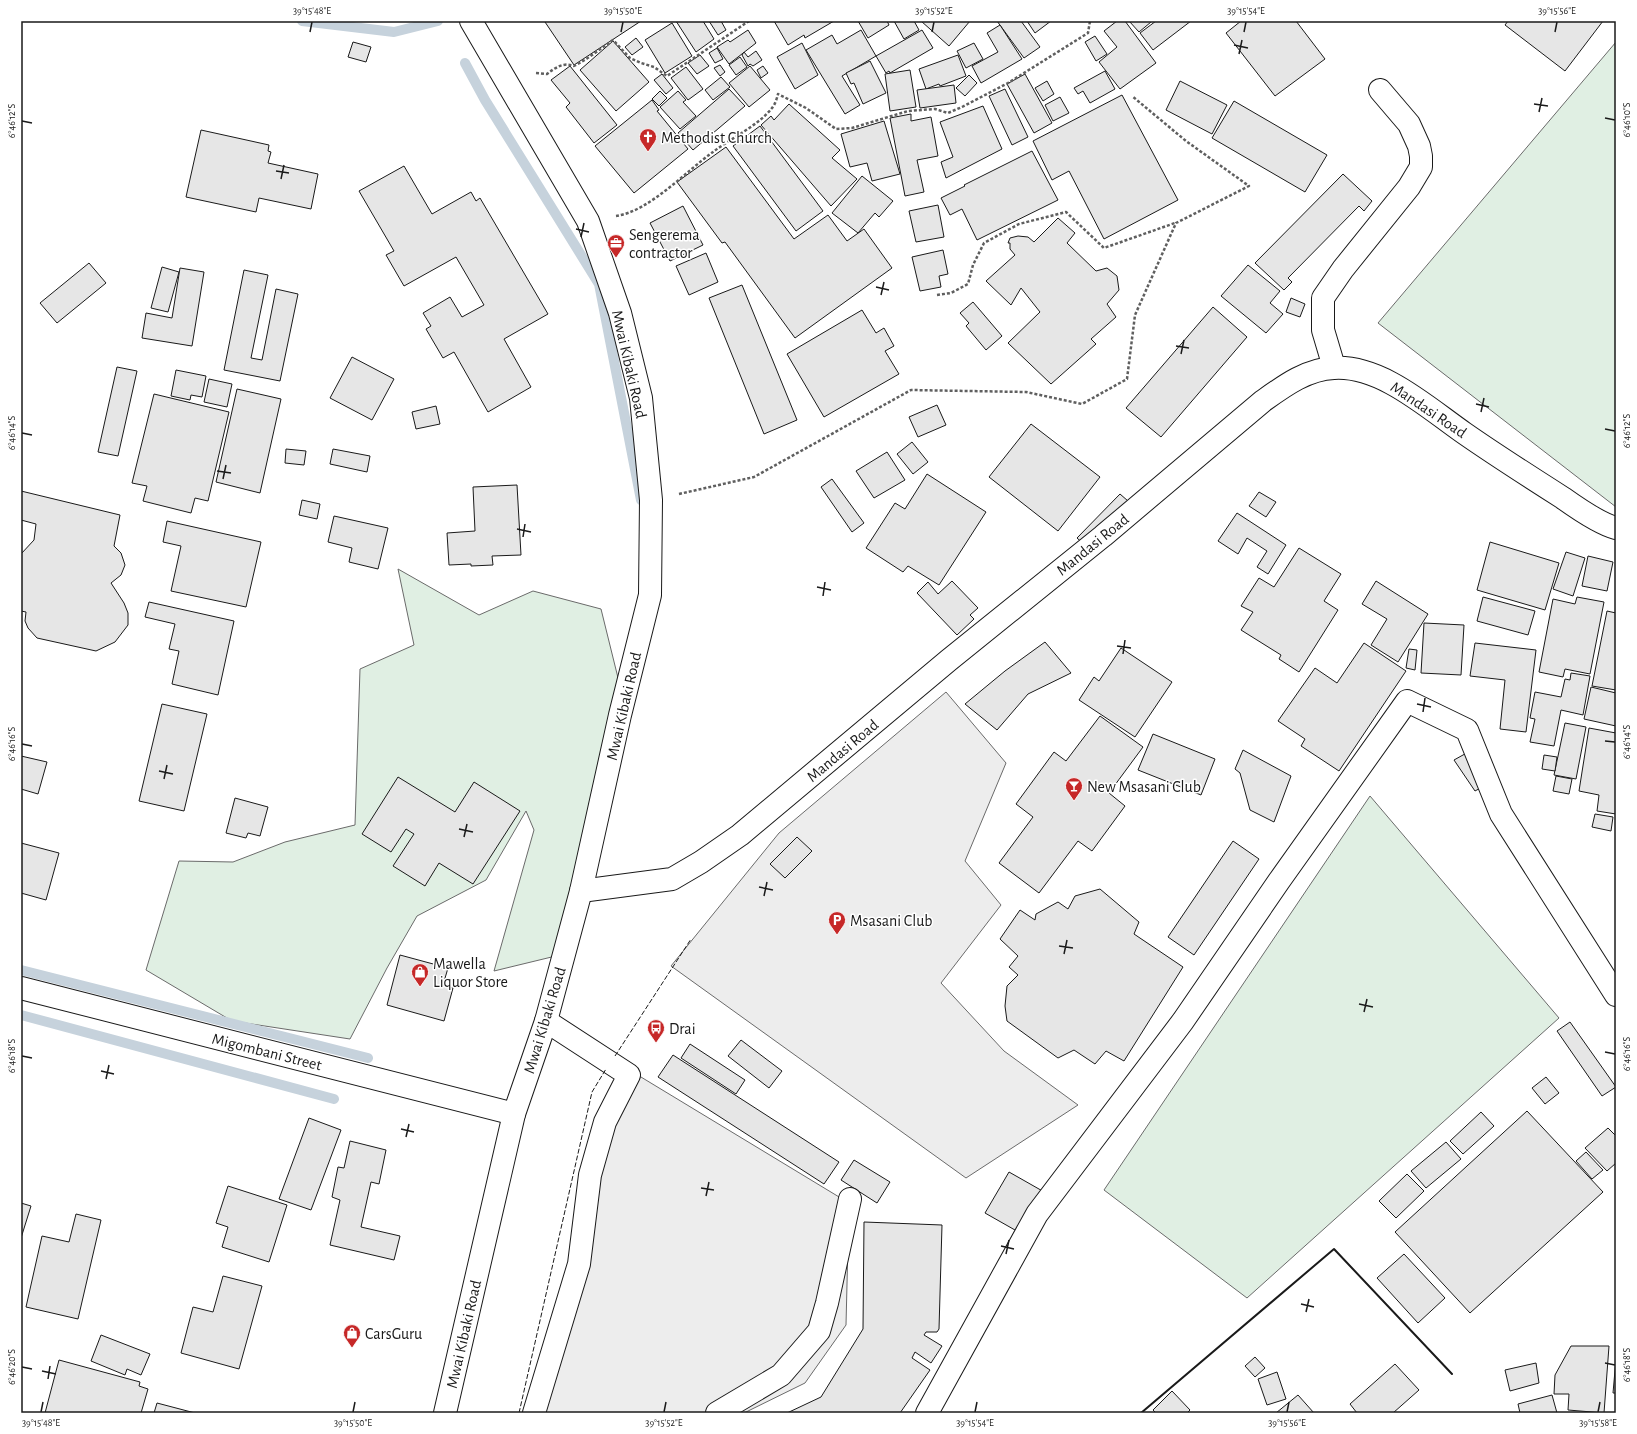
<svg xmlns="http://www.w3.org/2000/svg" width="1637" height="1434" font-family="'Alegreya Sans',sans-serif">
<rect width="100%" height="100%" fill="#fff"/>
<g fill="#e0efe3" stroke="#6a6a6a">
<path d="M1616,42V507L1378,323Z"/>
<path d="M398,569L479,615L533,591L601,609L621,690L564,954L494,971L534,830L526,811L486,880L417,916L387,968L350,1039L232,1021L146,970L179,861L233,862L285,842L355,825L360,669L414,645Z"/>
<path d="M1370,796L1559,1018L1247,1298L1104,1190Z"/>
</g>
<g fill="#ededed" stroke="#6a6a6a">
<path d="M946,692L1006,763L965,861L1001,905L941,983L1004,1051L1078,1105L966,1178L671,966L779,833Z"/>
<path d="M636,1074L849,1203L846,1325L805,1383L744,1413H536L605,1111Z"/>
</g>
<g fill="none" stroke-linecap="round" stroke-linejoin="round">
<g stroke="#c6d2dc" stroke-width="10">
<path d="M302,21L394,32L438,21"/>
<path d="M465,63L485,100L599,284L641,500"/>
<path d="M21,970L368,1058"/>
<path d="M21,1015L334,1099"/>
</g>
</g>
<g fill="#e6e6e6" stroke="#1a1a1a">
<path d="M546,21H641L574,65L545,22Z"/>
<path d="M676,21H703L714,39L696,52Z"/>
<path d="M709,21H721L726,30L718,35Z"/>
<path d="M774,21H834L805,38L804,35L788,45Z"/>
<path d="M858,21H887L889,25L868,38Z"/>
<path d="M894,21H914L919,30L904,39Z"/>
<path d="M921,21H970L949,46Z"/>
<path d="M997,21H1021L1040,47L1024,58Z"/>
<path d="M1027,21H1051L1035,33Z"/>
<path d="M1117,21H1125L1156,63L1120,89L1099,62L1117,47L1104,31Z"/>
<path d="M1129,21H1150L1151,22L1139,32Z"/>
<path d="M1156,21H1191L1153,50L1140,33Z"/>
<path d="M1241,21H1296L1325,59L1275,96L1226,33Z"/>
<path d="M1508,21H1603L1565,71L1505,25Z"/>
<path d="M672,23L692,56L665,73L645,40Z"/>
<path d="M1000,25L1022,59L981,83L972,66L998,52L987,33Z"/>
<path d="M748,30L756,43L729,64L717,47L728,40L730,42Z"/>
<path d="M861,30L876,56L842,76L860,105L845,114L806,50L832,35L837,44Z"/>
<path d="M922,30L933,48L890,73L889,71L886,73L876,56Z"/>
<path d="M1095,36L1107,54L1096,61L1085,42Z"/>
<path d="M636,38L643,47L632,55L625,47Z"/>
<path d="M613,41L649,82L616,111L580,70Z"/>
<path d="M353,42L371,47L366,62L348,57Z"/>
<path d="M802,43L818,75L795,89L777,57Z"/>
<path d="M974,43L983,59L966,68L957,51Z"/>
<path d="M717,48L723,59L715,63L709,53Z"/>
<path d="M756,51L762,60L753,66L750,64L748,66L742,55L744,52L748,57Z"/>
<path d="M700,55L709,66L697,74L688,63Z"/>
<path d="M958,55L966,76L940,86L939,84L926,89L919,69Z"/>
<path d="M740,57L747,67L736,75L729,65Z"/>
<path d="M870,61L886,93L863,104L854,83L851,84L846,73Z"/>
<path d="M720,65L725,72L720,76L714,68Z"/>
<path d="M570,66L617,125L594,143L566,107L570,103L551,80Z"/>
<path d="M750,66L770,90L749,107L729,83Z"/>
<path d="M763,66L768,73L761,78L757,70Z"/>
<path d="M686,67L703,89L688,100L671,78Z"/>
<path d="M910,70L916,107L890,111L885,74Z"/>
<path d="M1105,71L1115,89L1090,103L1083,91L1078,94L1074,88Z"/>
<path d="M662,74L673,88L666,94L654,80Z"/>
<path d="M1025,74L1052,123L1034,133L1007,84Z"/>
<path d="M969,75L977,83L965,96L956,88Z"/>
<path d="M721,77L730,87L713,100L705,90Z"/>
<path d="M1047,81L1054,94L1043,101L1035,88Z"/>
<path d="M1180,81L1227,105L1212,134L1166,110Z"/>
<path d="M954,85L956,103L920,108L917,90Z"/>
<path d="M729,89L745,106L693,150L678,133Z"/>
<path d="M1005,89L1028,137L1012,145L989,96Z"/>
<path d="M660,91L667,98L659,106L652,99Z"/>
<path d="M678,91L686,100L683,102L696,116L680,129L660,107Z"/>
<path d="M1122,95L1178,200L1104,239L1069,171L1052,180L1033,141Z"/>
<path d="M1060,97L1069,113L1053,121L1045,105Z"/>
<path d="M652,100L659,110L657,111L688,149L634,193L595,146Z"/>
<path d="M1234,101L1327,155L1305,192L1212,138Z"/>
<path d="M789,104L840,150L832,158L857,179L831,206L761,125L771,116L774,120Z"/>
<path d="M983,106L1002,149L946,178L941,162L953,157L940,122Z"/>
<path d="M911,114V121L931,117L938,156L917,160L924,192L905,196L890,118Z"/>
<path d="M884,121L900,174L872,181L867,163L850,167L841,134Z"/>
<path d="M760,126L823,211L796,231L733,146Z"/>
<path d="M201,130L269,145L268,151L271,152L268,163L318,174L311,209L259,198L256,212L186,197Z"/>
<path d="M726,147L794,239L828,215L847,241L864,229L892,268L795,338L725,242L722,243L677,182Z"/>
<path d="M1032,151L1058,200L977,240L962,209L950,215L941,198L965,186L964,185Z"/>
<path d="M404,166L432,214L471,192L476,201L480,198L548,314L504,339L531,387L488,412L454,352L443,358L426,329L431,326L423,313L450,297L462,317L484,305L456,257L404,286L386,255L394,251L359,191Z"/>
<path d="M1343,174L1372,201L1364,211L1359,206L1288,278L1292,282L1284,290L1255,263Z"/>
<path d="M862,176L893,201L879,217L875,213L858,233L832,213Z"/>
<path d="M938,205L944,237L916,242L909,211Z"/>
<path d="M683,206L703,245L670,261L650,223Z"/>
<path d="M1058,218L1075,233L1067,243L1096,271L1107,268L1117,276L1119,290L1107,304L1116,317L1091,339L1096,344L1051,384L1008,343L1040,312L1021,288L1011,305L986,281L1015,255L1010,249V243H1008L1010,238L1018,236L1028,237L1034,242Z"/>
<path d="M943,250L948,274L939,276L941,287L920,291L912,257Z"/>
<path d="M706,253L718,282L689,295L676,266Z"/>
<path d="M89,263L106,283L57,323L40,303Z"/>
<path d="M1248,265L1280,291L1270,303L1283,314L1266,333L1221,296Z"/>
<path d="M162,267L179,272L168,312L151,308Z"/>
<path d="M180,268L204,272L192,346L142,338L146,313L172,318Z"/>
<path d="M244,270L268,275L251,358L262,360L276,289L298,294L280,381L224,370Z"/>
<path d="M742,285L797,420L764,434L709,298Z"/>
<path d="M1291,298L1305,304L1300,317L1286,312Z"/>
<path d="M973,302L1002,336L986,350L966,326L969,323L960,313Z"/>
<path d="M1213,307L1247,337L1161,437L1126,408Z"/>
<path d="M862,310L876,333L884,328L894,346L885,351L899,374L824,417L787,354Z"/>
<path d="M352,357L394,379L372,420L330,398Z"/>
<path d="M117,367L137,371L118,456L98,452Z"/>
<path d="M176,370L206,376L202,397L191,395L190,400L171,396Z"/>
<path d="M209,379L232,384L227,407L204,402Z"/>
<path d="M237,389L281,399L260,493L216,482Z"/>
<path d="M154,394L229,412L208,501L195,498L191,513L143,501L147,486L132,483Z"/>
<path d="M937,405L946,425L918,437L909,417Z"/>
<path d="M436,406L440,424L416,429L412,412Z"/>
<path d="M1031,424L1100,477L1058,531L989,477Z"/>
<path d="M912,442L928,462L913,474L897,454Z"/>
<path d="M286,449L306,451L304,465L285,463Z"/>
<path d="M333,449L370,456L367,472L330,464Z"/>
<path d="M887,452L905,480L874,498L856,471Z"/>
<path d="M927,474L986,512L939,585L908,566L903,572L866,548L895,503L905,509Z"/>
<path d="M832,479L864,523L852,532L821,487Z"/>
<path d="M517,485L521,555L492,556L493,565L471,566V564L449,565L447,533L475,531L473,487Z"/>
<path d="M21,491L120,515L114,546L121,553L125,565L121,575L111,583L124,603L128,613V625L115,642L96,651L37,638L28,628L25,621L26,612L21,611V554L34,540L36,524L21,520Z"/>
<path d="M1259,492L1276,502L1266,517L1249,506Z"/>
<path d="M1120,494L1128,501L1086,546L1077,538Z"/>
<path d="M302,500L320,504L317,519L299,515Z"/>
<path d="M1237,513L1286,545L1268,574L1257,567L1267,551L1247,538L1238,554L1218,541Z"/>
<path d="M334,516L388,528L378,569L349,562L352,548L328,542Z"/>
<path d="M167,521L261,542L246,607L171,591L181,546L163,542Z"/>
<path d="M1490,542L1559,563L1545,610L1477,590Z"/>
<path d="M1299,548L1341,574L1324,601L1338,610L1299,672L1279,659L1281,655L1241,630L1253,612L1241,606L1259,578L1274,587Z"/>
<path d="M1566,552L1585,558L1573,596L1553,589Z"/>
<path d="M1588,556L1613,562L1607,591L1582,586Z"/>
<path d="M952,581L978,608L970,615L974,619L957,635L917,593L928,582L938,594Z"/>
<path d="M1376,581L1428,614L1398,662L1371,645L1387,619L1362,604Z"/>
<path d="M1483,597L1535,611L1528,635L1477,621Z"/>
<path d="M1577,597L1604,602L1590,674L1565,669L1563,677L1539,672L1553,599L1575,604Z"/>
<path d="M149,602L234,621L218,695L172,684L179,651L169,649L175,624L145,617Z"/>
<path d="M1607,611L1616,613V690L1592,686Z"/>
<path d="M1424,623L1464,625L1461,675L1421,673Z"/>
<path d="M1045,642L1071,673L1028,694L997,730L965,704L1005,671Z"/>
<path d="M1364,643L1406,671L1339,771L1301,746L1305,739L1278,721L1315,668L1337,683Z"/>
<path d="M1475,643L1536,650L1526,732L1500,729L1505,680L1470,676Z"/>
<path d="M1121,648L1172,682L1135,737L1079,700L1094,677L1099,681Z"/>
<path d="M1409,649L1417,650L1415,670L1406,668Z"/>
<path d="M1571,673L1590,676L1583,715L1561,710L1554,746L1530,742L1535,719L1530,718L1535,692L1561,697L1565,679L1570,680Z"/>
<path d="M1591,687L1616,693V726L1584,719Z"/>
<path d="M162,704L207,714L184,811L139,801Z"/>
<path d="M1100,716L1143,747L1109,793L1125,806L1092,851L1078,841L1039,893L999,863L1033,817L1016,804L1054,752L1066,761Z"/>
<path d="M1565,723L1586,727L1576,779L1554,775Z"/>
<path d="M1589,728L1616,733V814L1597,811L1599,795L1579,791Z"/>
<path d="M1153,734L1215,759L1201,795L1138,770Z"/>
<path d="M1243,750L1291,776L1274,822L1250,810L1240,773L1235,769Z"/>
<path d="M1472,750L1484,786L1475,791L1454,760Z"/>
<path d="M1544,755L1557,757L1555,771L1542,769Z"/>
<path d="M21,756L47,762L38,794L21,789Z"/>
<path d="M1556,776L1572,779L1569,794L1553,791Z"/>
<path d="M398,777L455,812L474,782L520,811L473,884L439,863L425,886L393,866L414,834L406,829L391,852L362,834Z"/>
<path d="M235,798L268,807L260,836L248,833L246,838L226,833Z"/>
<path d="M1595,814L1613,817L1611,831L1592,827Z"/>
<path d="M797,837L812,851L785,878L770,864Z"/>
<path d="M1233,841L1259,859L1194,955L1168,937Z"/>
<path d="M21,843L59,853L46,900L21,893Z"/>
<path d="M1100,889L1139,922L1134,934L1183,967L1124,1061L1106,1051L1095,1064L1074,1050L1058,1058L1007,1021L1005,1006L1007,986L1018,975L1009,967L1018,956L1000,939L1020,910L1035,920L1036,914L1058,902L1068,909L1075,896Z"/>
<path d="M400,955L448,968L443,985L453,988L444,1021L387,1005Z"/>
<path d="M1570,1022L1616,1087L1602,1096L1557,1031Z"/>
<path d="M741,1040L782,1071L769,1088L728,1056Z"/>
<path d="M690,1044L745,1080L736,1094L681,1058Z"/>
<path d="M673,1055L839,1162L824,1184L658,1077Z"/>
<path d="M1546,1077L1559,1093L1545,1104L1532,1088Z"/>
<path d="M1527,1111L1603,1192L1470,1313L1395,1232Z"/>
<path d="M1481,1112L1494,1126L1463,1154L1450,1141Z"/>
<path d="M309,1118L341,1130L311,1210L279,1199Z"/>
<path d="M1608,1128L1616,1136V1163L1607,1171L1585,1148Z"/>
<path d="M350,1141L386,1150L379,1184L371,1182L361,1227L400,1236L394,1260L330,1245L340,1200L332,1197L338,1167L344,1168Z"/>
<path d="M1446,1142L1461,1159L1426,1188L1411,1171Z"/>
<path d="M1586,1152L1603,1170L1592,1179L1576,1161Z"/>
<path d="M854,1160L890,1182L877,1203L841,1180Z"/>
<path d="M1009,1172L1046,1193L1022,1234L985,1213Z"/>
<path d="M1407,1174L1424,1191L1396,1218L1379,1201Z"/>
<path d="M228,1186L287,1205L269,1262L222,1247L228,1227L216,1223Z"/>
<path d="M21,1203L31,1206L21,1238Z"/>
<path d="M76,1214L101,1220L78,1319L26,1307L42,1236L69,1242Z"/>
<path d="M864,1222L942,1225L939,1329L937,1332H926L924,1335L942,1346L931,1363L915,1352L912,1358L930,1370L900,1413H787L821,1397L863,1329Z"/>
<path d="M1404,1254L1445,1298L1418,1323L1377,1278Z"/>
<path d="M223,1276L262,1286L239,1369L181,1353L193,1307L213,1312Z"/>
<path d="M101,1335L150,1354L141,1375L127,1369L125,1375L91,1361Z"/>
<path d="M1571,1346H1609L1604,1413L1568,1410L1569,1394H1554L1555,1375Z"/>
<path d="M1255,1357L1265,1368L1255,1377L1245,1366Z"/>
<path d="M1616,1359V1393H1613Z"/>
<path d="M59,1360L140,1382L139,1386L148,1389L141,1413H45Z"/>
<path d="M1536,1363L1539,1383L1510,1391L1505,1370Z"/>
<path d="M1395,1364L1419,1390L1393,1413H1357L1350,1404Z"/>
<path d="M1277,1372L1286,1399L1267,1405L1258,1379Z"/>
<path d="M1172,1391L1190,1410L1187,1413H1156L1153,1410Z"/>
<path d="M1298,1395L1314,1413H1276Z"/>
<path d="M1552,1395L1557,1413H1520L1518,1404Z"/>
<path d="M157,1403L195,1413H154Z"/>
</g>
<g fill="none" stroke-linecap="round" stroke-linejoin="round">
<g stroke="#1a1a1a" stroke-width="24">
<g id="minor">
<path d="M1334,367L1323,330V298L1343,269L1409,187L1421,167V156L1419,146L1409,124L1380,90"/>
<path d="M581,891L672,879L701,862L740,835L949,660L1103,536L1263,401C1284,386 1307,369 1334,368C1381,365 1428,408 1464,433C1497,456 1530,477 1563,498C1577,508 1600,524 1616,528"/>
<path d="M534,1413L579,1264L590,1175L605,1122L629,1075L546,1021"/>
<path d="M717,1413L781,1375L819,1331L827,1303L850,1199"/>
<path d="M927,1413L1037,1214L1183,1021L1279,881L1407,701L1467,730L1501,814L1616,995"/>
</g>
</g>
<g stroke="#1a1a1a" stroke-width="24">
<g id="major">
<path d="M21,988L514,1114"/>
<path d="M445,1413L514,1114L546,1021L581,891L620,715L650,595L651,500L641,398L620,313L588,221L471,21"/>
</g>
</g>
<g stroke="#5f5f5f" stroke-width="2.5" stroke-dasharray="3 2" stroke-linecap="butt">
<path d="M536,73L547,74C556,67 564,62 574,66C588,59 600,49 613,40L630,58L641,63L654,67L667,76L749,21"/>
<path d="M616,216C650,211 685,172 713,152C731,138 758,126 772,108C775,105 777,98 778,94L806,108L836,129L852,128L908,111L935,109L948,113L962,107L1008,83L1088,33L1090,21"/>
<path d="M937,295L951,293L968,284L973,265L984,243L1019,224L1066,212L1104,248L1175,223"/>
<path d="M679,494L754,477L911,390L1026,392L1082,404L1127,379L1135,315L1176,223L1249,186L1186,141L1132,96"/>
</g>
<use href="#minor" stroke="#fff" stroke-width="22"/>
<use href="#major" stroke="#fff" stroke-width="22"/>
<g stroke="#1a1a1a" stroke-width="1" stroke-dasharray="5 2" stroke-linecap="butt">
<path d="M615,1056L691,939"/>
<path d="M519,1413L592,1092L606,1069"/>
</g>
<path stroke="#1a1a1a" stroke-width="2" d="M1141,1413L1334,1249L1452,1374"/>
</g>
<path fill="none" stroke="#1a1a1a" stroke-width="1.5" d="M310,32L312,22M621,32L623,22M932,32L934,22M1244,32L1246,22M1555,32L1557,22M1234,45L1248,48M1239,54L1242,40M1534,104L1548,106M1539,112L1542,98M1605,118L1615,120M22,121L32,123M276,171L289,173M281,179L284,165M576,229L589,232M581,237L584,223M876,287L889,290M881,295L884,282M1176,346L1189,348M1181,354L1184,340M1476,404L1489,407M1481,412L1484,398M1605,429L1615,431M22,433L32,435M217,471L231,473M223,479L226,465M517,529L531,532M523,537L525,524M817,587L831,590M823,596L825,582M1117,646L1131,648M1123,654L1125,640M1417,704L1431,707M1423,712L1425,698M1605,741L1615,742M22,744L32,746M159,771L173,774M164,779L167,765M459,829L473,832M464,837L467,824M759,887L773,890M764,896L767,882M1059,946L1073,948M1064,954L1067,940M1359,1004L1373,1007M1364,1012L1367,999M1605,1052L1615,1054M22,1056L32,1058M101,1071L114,1074M106,1079L109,1065M401,1129L414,1132M406,1137L409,1124M701,1188L714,1190M706,1196L709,1182M1001,1246L1014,1249M1006,1254L1009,1240M1301,1304L1314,1307M1306,1312L1309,1299M1605,1363L1615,1365M22,1367L32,1369M42,1371L56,1374M48,1379L50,1366M41,1412L43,1402M353,1412L355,1402M664,1412L666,1402M975,1412L977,1402M1287,1412L1289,1402M1598,1412L1600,1402"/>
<defs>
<g id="church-pin" transform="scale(0.9)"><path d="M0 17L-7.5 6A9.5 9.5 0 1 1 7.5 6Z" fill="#c62828" stroke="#fff"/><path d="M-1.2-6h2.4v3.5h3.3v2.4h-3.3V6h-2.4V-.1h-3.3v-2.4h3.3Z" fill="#fff"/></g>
<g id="office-pin" transform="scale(0.9)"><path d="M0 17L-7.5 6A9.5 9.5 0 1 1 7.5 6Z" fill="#c62828" stroke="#fff"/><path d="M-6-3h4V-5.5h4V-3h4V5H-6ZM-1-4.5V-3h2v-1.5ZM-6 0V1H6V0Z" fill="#fff"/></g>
<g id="bar-pin" transform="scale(0.9)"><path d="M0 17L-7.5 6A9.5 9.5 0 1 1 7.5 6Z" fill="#c62828" stroke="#fff"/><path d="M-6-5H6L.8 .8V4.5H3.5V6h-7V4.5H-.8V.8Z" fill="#fff"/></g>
<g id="parking-pin" transform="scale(0.9)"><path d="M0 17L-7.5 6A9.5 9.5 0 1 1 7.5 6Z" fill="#c62828" stroke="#fff"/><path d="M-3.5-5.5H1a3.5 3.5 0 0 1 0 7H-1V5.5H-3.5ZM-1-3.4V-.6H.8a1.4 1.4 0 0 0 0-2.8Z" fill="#fff"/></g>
<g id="shop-pin" transform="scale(0.9)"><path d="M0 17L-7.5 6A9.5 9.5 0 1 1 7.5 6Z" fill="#c62828" stroke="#fff"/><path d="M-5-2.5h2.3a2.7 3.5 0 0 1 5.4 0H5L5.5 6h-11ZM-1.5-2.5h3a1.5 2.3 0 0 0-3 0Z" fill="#fff"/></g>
<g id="bus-pin" transform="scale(0.9)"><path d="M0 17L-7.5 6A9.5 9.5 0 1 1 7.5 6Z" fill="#c62828" stroke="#fff"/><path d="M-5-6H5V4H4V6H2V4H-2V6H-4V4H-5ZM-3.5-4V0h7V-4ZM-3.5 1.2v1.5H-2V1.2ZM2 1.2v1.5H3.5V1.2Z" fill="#fff"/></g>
</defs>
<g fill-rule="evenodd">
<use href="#church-pin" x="648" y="137"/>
<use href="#office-pin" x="616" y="243"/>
<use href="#bar-pin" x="1074" y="786"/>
<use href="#parking-pin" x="837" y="920"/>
<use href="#shop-pin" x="420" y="972"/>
<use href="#bus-pin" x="656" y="1028"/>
<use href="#shop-pin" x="352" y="1333"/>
</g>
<g text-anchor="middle" stroke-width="3" stroke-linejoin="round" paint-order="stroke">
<g font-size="16" fill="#1a1a1a" stroke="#fff" text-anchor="start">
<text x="661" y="143">Methodist Church</text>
<text x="629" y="240">Sengerema<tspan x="629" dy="18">contractor</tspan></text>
<text x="1087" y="792">New Msasani Club</text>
<text x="850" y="926">Msasani Club</text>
<text x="433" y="969">Mawella<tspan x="433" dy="18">Liquor Store</tspan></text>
<text x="669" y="1034">Drai</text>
<text x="365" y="1339">CarsGuru</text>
</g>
<g font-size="16" fill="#1a1a1a" stroke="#fff">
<text transform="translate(630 364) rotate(77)" y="6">Mwai Kibaki Road</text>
<text transform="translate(1429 409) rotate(34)" y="6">Mandasi Road</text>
<text transform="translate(1092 544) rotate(-39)" y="6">Mandasi Road</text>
<text transform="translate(623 706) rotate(-77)" y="6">Mwai Kibaki Road</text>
<text transform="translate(842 750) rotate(-40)" y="6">Mandasi Road</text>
<text transform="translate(544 1020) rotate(-73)" y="6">Mwai Kibaki Road</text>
<text transform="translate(267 1051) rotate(14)" y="6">Migombani Street</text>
<text transform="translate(463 1334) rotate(-77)" y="6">Mwai Kibaki Road</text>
</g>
</g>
<rect width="1637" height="1434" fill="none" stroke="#ffffff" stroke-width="44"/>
<rect x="22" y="22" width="1593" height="1390" fill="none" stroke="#1a1a1a" stroke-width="1.5"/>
<g font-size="10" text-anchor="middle" fill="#1a1a1a">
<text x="312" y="14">39°15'48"E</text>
<text x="623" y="14">39°15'50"E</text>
<text x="934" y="14">39°15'52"E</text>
<text x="1246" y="14">39°15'54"E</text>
<text x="1557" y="14">39°15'56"E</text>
<text transform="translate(1626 120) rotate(-90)" y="4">6°46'10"S</text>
<text transform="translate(11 121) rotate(-90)" y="4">6°46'12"S</text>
<text transform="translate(1626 431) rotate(-90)" y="4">6°46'12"S</text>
<text transform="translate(11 433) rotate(-90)" y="4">6°46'14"S</text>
<text transform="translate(1626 742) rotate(-90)" y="4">6°46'14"S</text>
<text transform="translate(11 744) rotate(-90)" y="4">6°46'16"S</text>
<text transform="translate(1626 1054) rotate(-90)" y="4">6°46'16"S</text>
<text transform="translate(11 1056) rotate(-90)" y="4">6°46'18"S</text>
<text transform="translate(1626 1365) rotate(-90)" y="4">6°46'18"S</text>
<text transform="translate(11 1367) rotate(-90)" y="4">6°46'20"S</text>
<text x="41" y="1426">39°15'48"E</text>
<text x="353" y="1426">39°15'50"E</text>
<text x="664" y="1426">39°15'52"E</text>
<text x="975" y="1426">39°15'54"E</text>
<text x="1287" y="1426">39°15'56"E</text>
<text x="1598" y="1426">39°15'58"E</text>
</g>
</svg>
